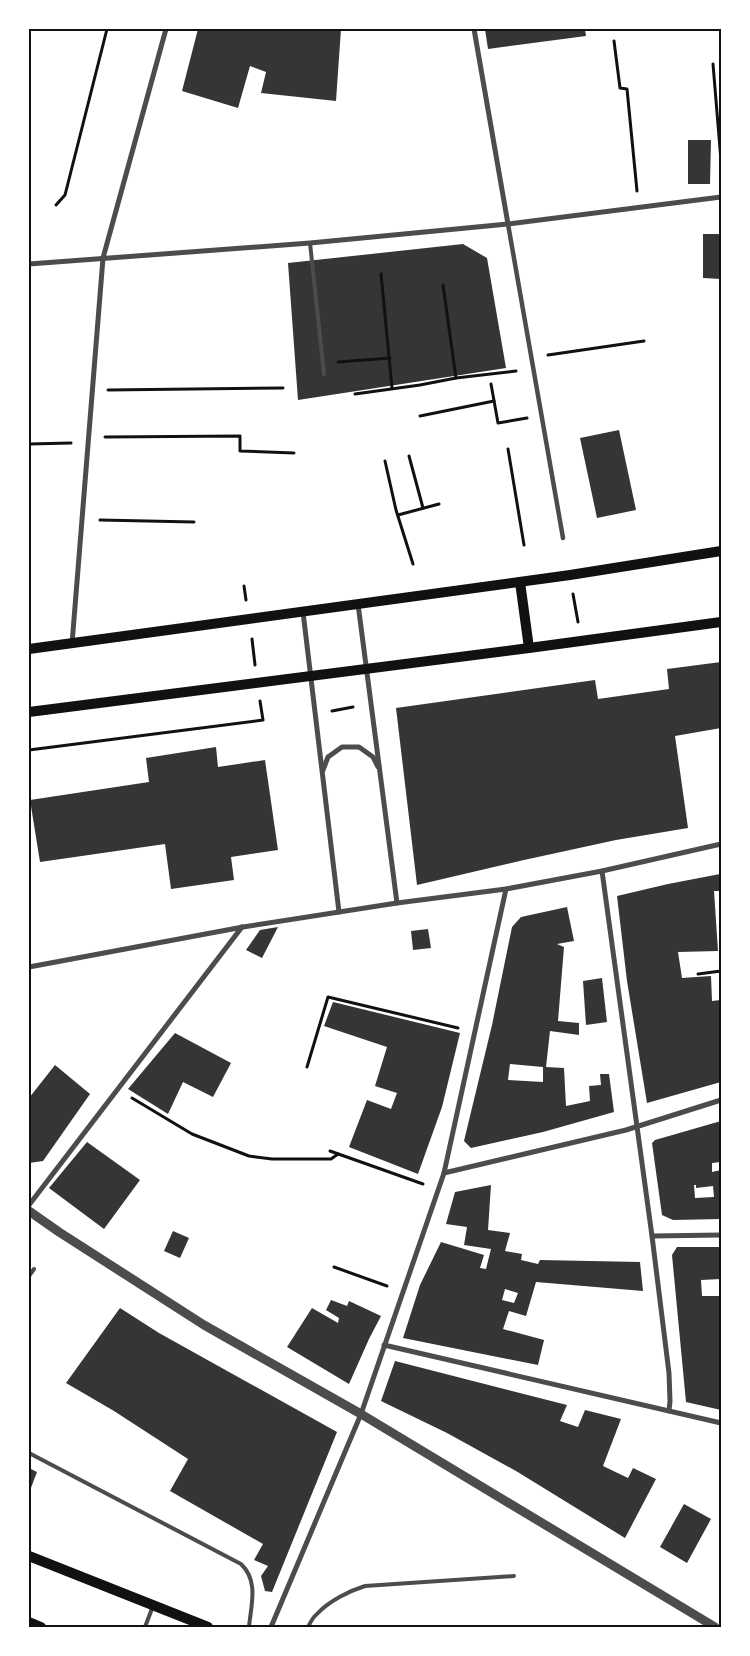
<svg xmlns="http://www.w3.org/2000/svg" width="750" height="1656" font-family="'Titillium Web',sans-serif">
<rect width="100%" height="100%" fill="#fff"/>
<g fill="#353535" fill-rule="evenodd">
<path d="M198,29H341L336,101L261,93L266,72L250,66L238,108L182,91Z"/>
<path d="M485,29H585L586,36L488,49Z"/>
<path d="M688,140H711L710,184H688Z"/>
<path d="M703,234H721V279L703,278Z"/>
<path d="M463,244L487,258L506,368L298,400L288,263Z"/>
<path d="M619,430L636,510L597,518L580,438Z"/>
<path d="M721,662V728L675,736L688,828L616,840L524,860L417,885L396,708L595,680L598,699L669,689L667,669Z"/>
<path d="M216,747L218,767L265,760L278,850L231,857L234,880L171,889L165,844L40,862L30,800L149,782L146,758Z"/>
<path d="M720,874L721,891H714L718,951L678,952L682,978L711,976L712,1001L721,1000V1082L647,1103L627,981L617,896L668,884Z"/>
<path d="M567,907L574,941L557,944L564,947L558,1021L579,1023V1035L550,1031L546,1067L564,1068L566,1106L590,1101L589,1086L601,1085L600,1074H609L614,1112L543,1132L471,1148L464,1141L492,1025L512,927L521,917ZM510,1064L543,1067V1082L508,1080Z"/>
<path d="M278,927L262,958L246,950L260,930Z"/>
<path d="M428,929L431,948L413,950L411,931Z"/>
<path d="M602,978L607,1022L586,1025L583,981Z"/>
<path d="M333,1002L460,1033L442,1107L418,1174L349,1147L367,1100L391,1109L397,1093L375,1086L387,1047L324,1026Z"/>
<path d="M175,1033L231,1063L213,1097L183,1082L168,1114L128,1089Z"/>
<path d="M55,1065L90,1094L43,1161L29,1163V1098Z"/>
<path d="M721,1121V1162L712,1163V1172L721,1170V1219L673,1220L662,1215L652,1143L655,1140ZM694,1185H696V1188L713,1186L714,1197L695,1198Z"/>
<path d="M87,1142L140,1180L104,1229L49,1188Z"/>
<path d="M491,1185L488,1230L510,1233L505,1251L522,1254L521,1260L538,1264L540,1260L640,1262L643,1291L536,1282L526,1316L509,1311L503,1329L544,1340L538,1365L403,1338L420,1285L441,1242L484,1255L480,1268L486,1269L491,1249L464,1245L467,1227L446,1224L455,1192ZM505,1289L518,1293L514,1303L502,1300Z"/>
<path d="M173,1231L189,1238L180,1258L164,1251Z"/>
<path d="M677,1247H721V1279L701,1280L702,1296H721V1410L686,1402L672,1255Z"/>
<path d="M331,1300L347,1306L349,1301L381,1316L369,1339L349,1384L287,1347L312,1308L338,1323L339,1318L326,1310Z"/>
<path d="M120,1308L159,1333L337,1432L272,1592L265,1591L261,1576L268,1566L254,1560L263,1544L170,1491L188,1459L114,1411L66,1383Z"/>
<path d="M395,1361L567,1405L560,1421L578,1427L585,1410L621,1419L603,1466L628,1478L633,1468L656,1479L625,1538L516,1471L447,1433L381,1401Z"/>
<path d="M29,1468L37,1472L29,1493Z"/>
<path d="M684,1504L711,1519L687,1563L660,1547Z"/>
</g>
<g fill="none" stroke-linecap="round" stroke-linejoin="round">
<g stroke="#111" stroke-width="3">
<path d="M614,41L620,88L627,89L637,191"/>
<path d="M713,64L721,161"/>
<path d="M56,205L65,195L107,29"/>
<path d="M381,274L392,388"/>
<path d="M443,285L456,378"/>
<path d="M548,355L644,341"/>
<path d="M338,362L390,358"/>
<path d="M491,384L498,423L527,418"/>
<path d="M108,390L283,388"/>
<path d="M355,394L420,385L456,378L516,371"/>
<path d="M420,416L494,401"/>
<path d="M105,437L240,436V451L294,453"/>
<path d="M29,444L71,443"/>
<path d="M508,449L524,545"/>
<path d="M409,456L423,508"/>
<path d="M385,461L396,510L413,564"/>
<path d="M398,515L439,504"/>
<path d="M100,520L194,522"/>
<path d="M244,586L246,600"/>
<path d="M573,594L578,622"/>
<path d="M252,639L255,665"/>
<path d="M332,711L353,707"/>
<path d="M29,750L263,720L260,701"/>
<path d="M698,974L721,971"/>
<path d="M307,1067L328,997L458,1028"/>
<path d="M132,1098L192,1134L249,1156L272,1159H331L338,1154"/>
<path d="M330,1151L423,1184"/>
<path d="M334,1267L387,1286"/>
</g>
<g stroke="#4c4c4c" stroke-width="4">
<path d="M310,243L324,374"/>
<path d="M29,1276L34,1269"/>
<path d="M29,1453L241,1564C259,1581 251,1605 249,1627"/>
<path d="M145,1627L153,1606"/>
<path d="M308,1627C310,1623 313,1617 317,1614C329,1601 349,1591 365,1586L514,1576"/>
</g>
<path stroke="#4c4c4c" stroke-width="4.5" d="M508,224L563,538"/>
<g stroke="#4c4c4c" stroke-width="5">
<path d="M474,29L508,224"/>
<path d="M29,264L310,243L508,224L721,197"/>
<path d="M358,604L397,903"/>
<path d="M303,612L339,912"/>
<path d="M72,644L103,258L166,29"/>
<path d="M323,770L328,757L342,747H359L373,757L378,767"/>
<path d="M602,871L652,1236L669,1373L670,1401L669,1411"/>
<path d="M29,967L243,927L397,903L506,889L602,871L721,844"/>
<path d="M444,1173L626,1130L721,1100"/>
<path d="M29,1205L242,927"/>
<path d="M652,1236L721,1235"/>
<path d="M384,1345L721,1423"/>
<path d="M271,1627L361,1414L444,1173L506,889"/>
</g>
<path stroke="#4c4c4c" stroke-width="9" d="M29,1211L59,1232L204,1325L361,1414L715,1627"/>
<g stroke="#111" stroke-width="10">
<path d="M520,582L529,648"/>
<path d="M29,649L570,575L721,551"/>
<path d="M29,712L529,648L721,622"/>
<path d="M29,1556L208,1627"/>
<path d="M29,1622L41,1627"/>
</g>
</g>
<rect width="750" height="1656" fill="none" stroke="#ffffff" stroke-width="60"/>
<rect x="30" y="30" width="690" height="1596" fill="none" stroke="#111" stroke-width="2"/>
</svg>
